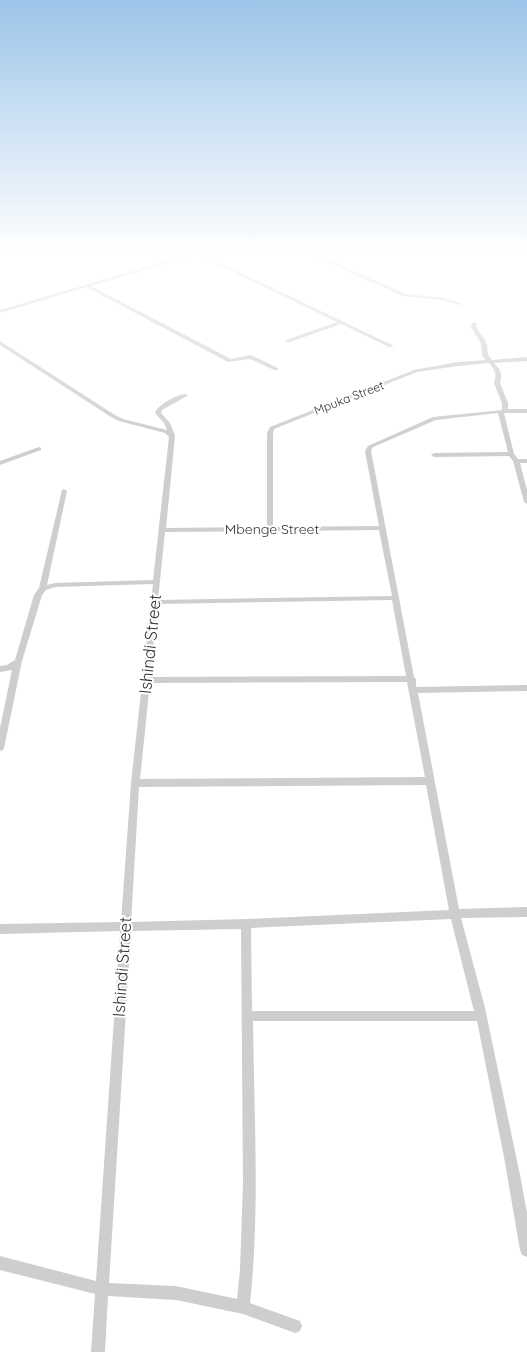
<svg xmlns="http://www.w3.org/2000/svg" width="527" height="1352" font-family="Quicksand,sans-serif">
<rect width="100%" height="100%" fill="#fff"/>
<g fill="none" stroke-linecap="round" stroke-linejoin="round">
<g fill="#cecece" fill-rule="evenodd">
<path d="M191,251H201L200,253L394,346L389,347L341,324L290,342H286V340L337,322L196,254L91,286L231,359L251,355L278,368V370H274L250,359L228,362L86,287L0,313V310L193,253Z"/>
<path d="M301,251H308L406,294L443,298L463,304L461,305L443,300L403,296Z"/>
<path d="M472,323H476C476,331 483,335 486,342C489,349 485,353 492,360L527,357V361L494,363C500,369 503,374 500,383L508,403V409H527V413H504L514,454L518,459H527V463H520L527,490V504L524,502L513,461L509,456L434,457L431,455L434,453L508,452L498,413L436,420L373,447L371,451L414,677L416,679V687L527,685V691L418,693L459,909L527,907V917L461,918L485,1008L521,1180L527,1213V1257L522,1255L520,1250L504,1157L477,1021H253C254,1115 260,1210 250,1303L300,1321L302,1326L300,1331L295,1333L243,1314L176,1300L108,1296L105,1352H91L95,1294L0,1270V1256L96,1281L120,931L0,934V924L121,922L131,783L153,584L55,587L46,590L42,595L22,661L4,748L3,750L0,751V728L12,670L0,672V666L7,665L15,660L34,595L39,588L62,490L64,489L67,491L47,585L55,583L153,580L169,437L165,433L119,421L111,417L0,345V341L115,415L123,419L167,430L164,423L155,413C157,405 179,393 187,394V396L162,410L161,413L170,423L175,436L166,528L267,527V433L270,427L414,370L458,362L486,360L482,356L481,343L471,327ZM489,363C495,370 497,374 494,383L502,403V410L433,417L368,446L365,451L379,526L273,527V433L274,429L417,372L458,366ZM379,530L392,596L158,600L165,532ZM392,600L406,676L150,677L158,604ZM407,682L425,777L140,779L150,683ZM426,785L449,910L246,919L131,922L139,787ZM451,919L474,1011H252L251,928ZM241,929L243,1183L240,1270L237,1299L176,1286L109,1283L131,931Z"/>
<path d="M39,447L41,448V450L0,465V461Z"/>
</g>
</g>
<linearGradient id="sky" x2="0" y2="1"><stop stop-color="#9dc5e9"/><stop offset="0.57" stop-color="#fff"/><stop offset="1" stop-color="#fff" stop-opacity="0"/></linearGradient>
<rect width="527" height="441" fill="url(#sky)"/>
<g text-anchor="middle" stroke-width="4" stroke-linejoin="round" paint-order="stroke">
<g font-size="12" fill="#313131" stroke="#fff">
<text transform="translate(349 398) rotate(-21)" y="4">Mpuka Street</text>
</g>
<g font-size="14" fill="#313131" stroke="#fff">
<text x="272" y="534">Mbenge Street</text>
</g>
<g font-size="17" fill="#313131" stroke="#fff">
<text transform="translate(150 644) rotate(-84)" y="6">Ishindi Street</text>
<text transform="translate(122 967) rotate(-86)" y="6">Ishindi Street</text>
</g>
</g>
</svg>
